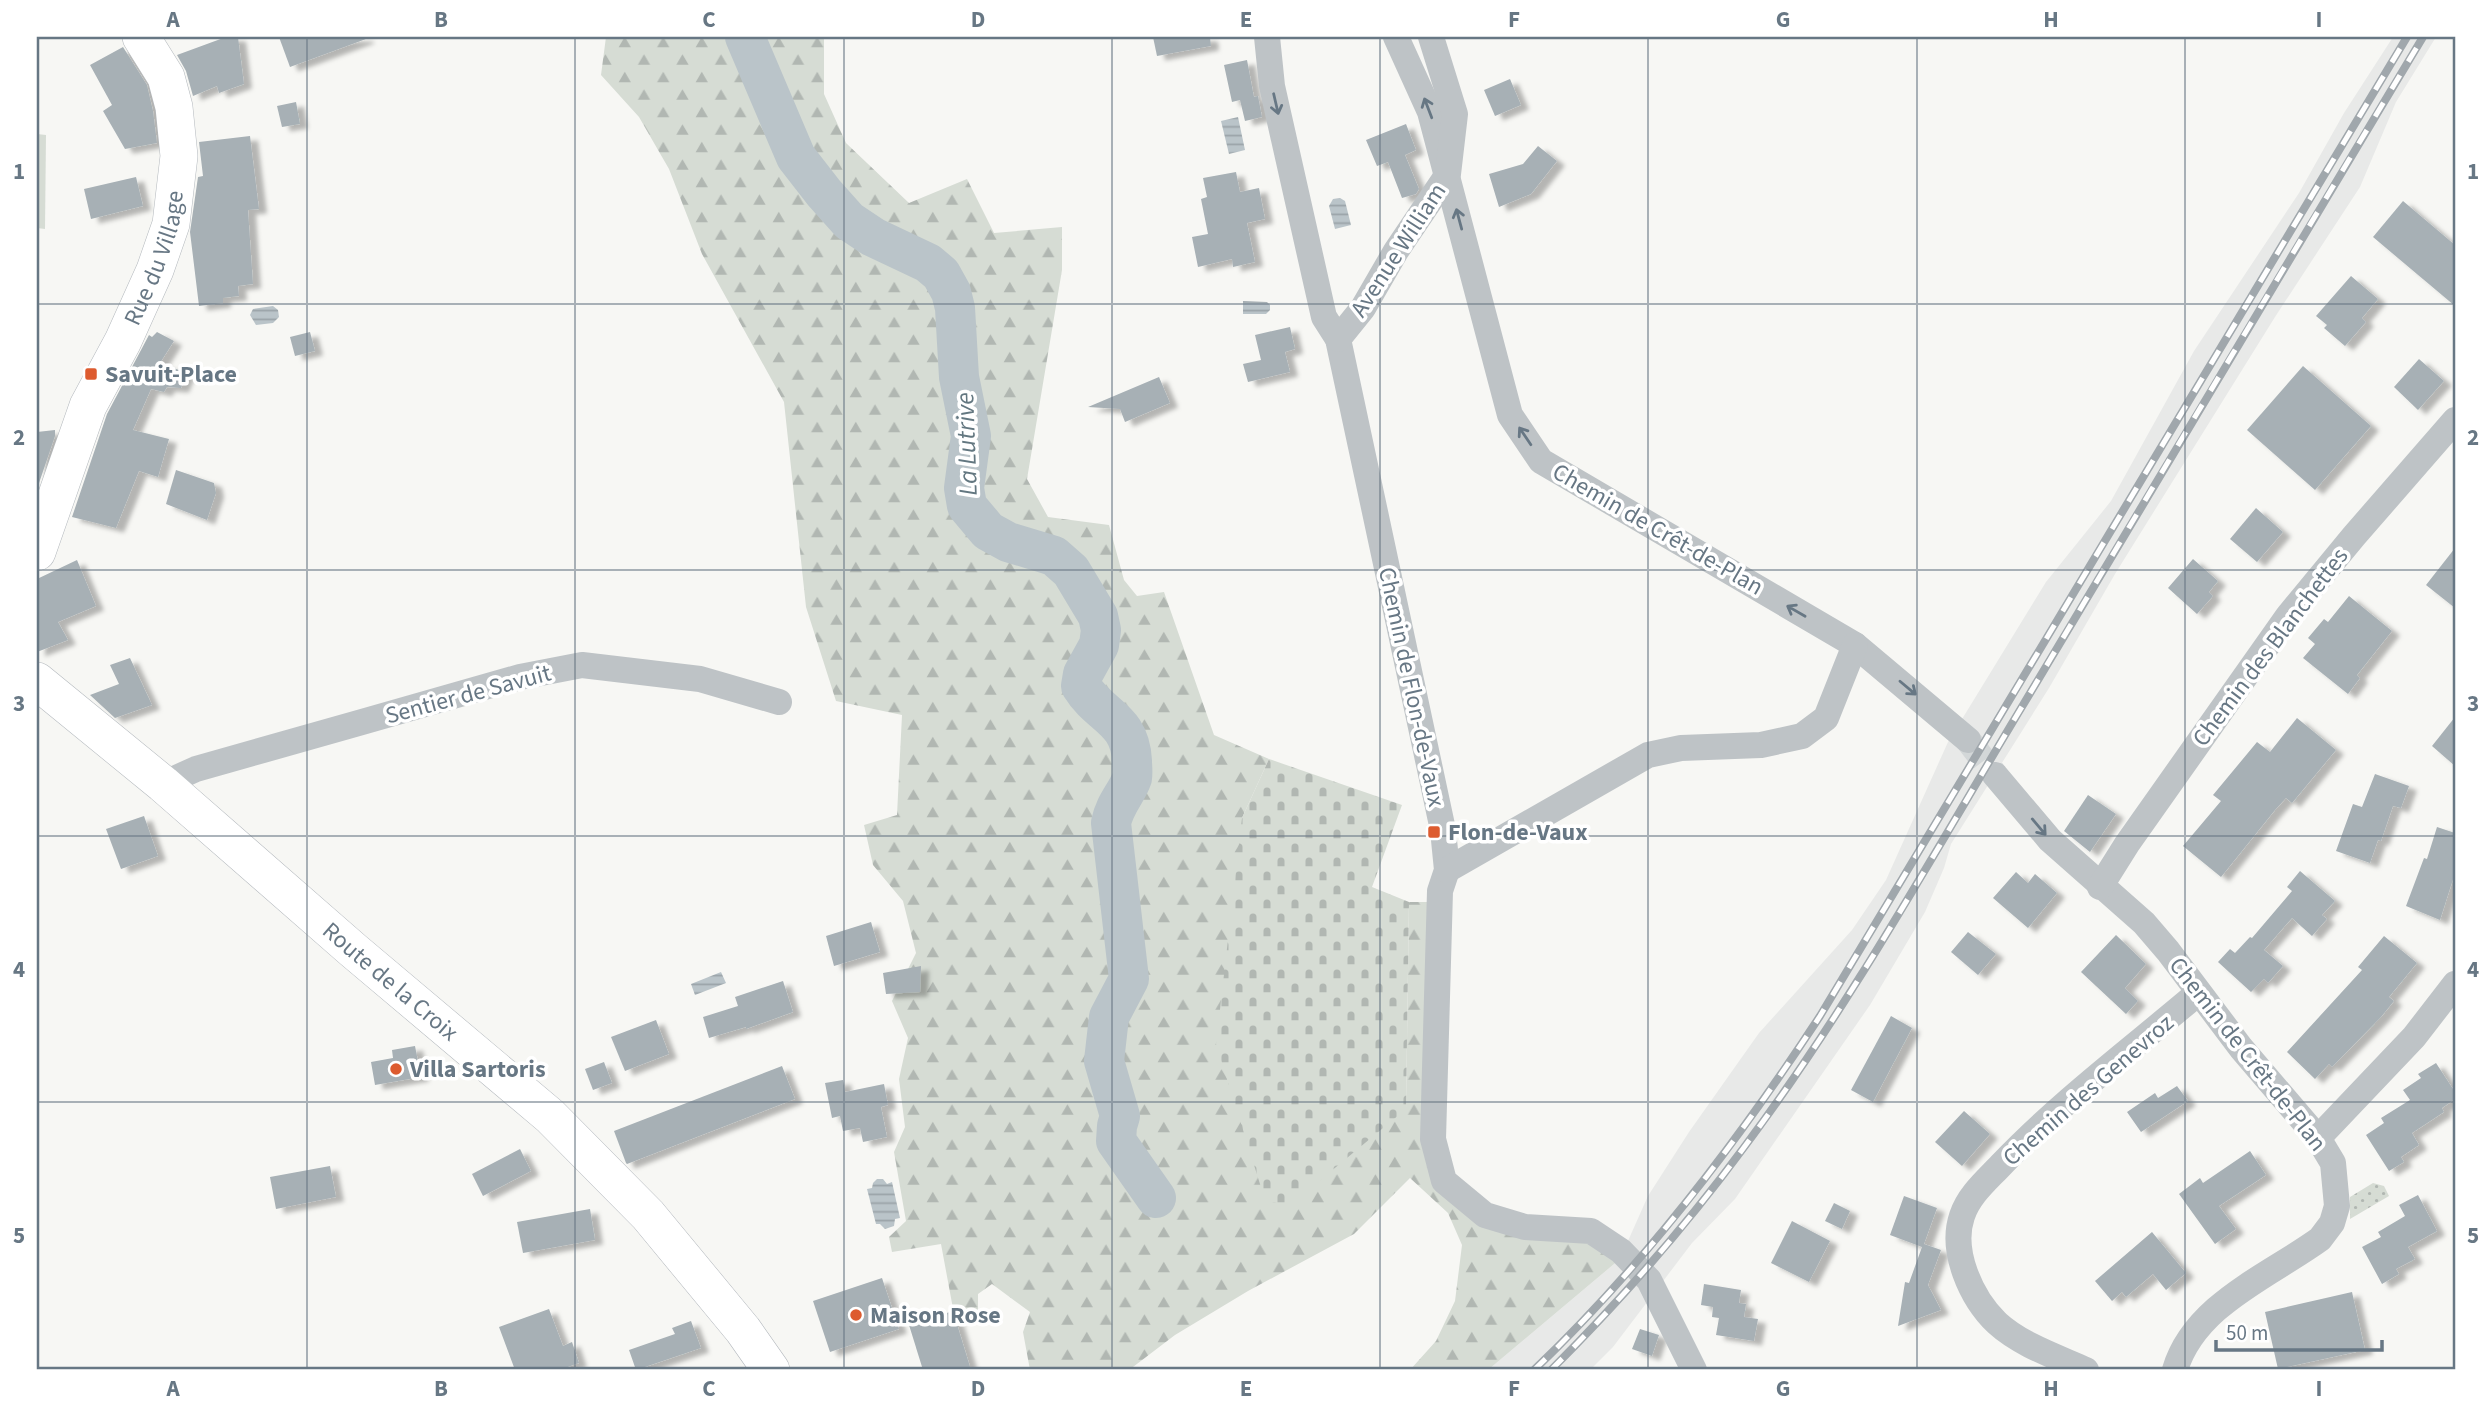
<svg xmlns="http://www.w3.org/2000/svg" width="2492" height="1407" font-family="'Source Sans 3',sans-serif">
<defs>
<pattern id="forest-firs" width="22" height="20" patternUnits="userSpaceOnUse" patternTransform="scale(1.75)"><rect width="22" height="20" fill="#d6dcd4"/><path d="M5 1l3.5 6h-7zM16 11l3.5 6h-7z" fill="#b1b7b2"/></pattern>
<pattern id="cemetery-stones" width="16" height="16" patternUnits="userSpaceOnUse" patternTransform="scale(1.75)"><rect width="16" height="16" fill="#d6dcd4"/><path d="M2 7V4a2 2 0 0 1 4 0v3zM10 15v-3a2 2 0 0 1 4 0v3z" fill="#b1b7b2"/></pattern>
<pattern id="park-dots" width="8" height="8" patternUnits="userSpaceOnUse" patternTransform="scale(1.75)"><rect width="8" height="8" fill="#d6dcd4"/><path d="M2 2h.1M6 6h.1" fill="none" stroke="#b1b7b2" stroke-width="1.8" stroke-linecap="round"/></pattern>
<pattern id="water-rules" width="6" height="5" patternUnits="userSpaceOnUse" patternTransform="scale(1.75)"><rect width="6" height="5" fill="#bac4c9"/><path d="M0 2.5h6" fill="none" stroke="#9ba4a9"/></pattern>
<filter id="shadow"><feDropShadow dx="8" dy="4.5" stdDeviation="2" flood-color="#0004"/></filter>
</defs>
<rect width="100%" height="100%" fill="#f7f7f4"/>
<path fill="#e8e9e8" d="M2393,37H2436L2396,102L2360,187L2275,317L2115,574L2049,688L1951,844L1944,868L1925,912L1870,1005L1735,1199L1692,1243L1613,1347L1590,1370H1488L1620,1259L1648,1196L1689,1132L1759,1033L1852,930L1886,880L1948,742L2046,582L2111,501L2194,351L2299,193L2344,113Z"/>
<path fill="url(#forest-firs)" d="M606,37H824V94L846,143L909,203L967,179L994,233L1062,227V270L1027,479L1048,517L1109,525L1124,580L1137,596L1164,592L1214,735L1269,759L1242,818L1406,1109L1409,902H1429L1444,1181L1486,1215L1569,1230L1620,1259L1488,1370H1410L1436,1341L1455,1301L1462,1245L1448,1213L1410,1178L1354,1234L1248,1291L1175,1335L1129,1370H1030L1023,1332L1030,1312L992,1284L978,1294V1314L965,1324L954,1314L941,1244L892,1252L889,1237L906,1221L894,1152L905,1127L899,1079L908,1038L892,1001L916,953L903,901L873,865L864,825L897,815L902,715L836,701L806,607L784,402L702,254L669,169L639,117L601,75Z"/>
<path fill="url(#cemetery-stones)" d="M1269,759L1402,805L1372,887L1409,902L1406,1109L1289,1206L1265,1200L1216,1044L1242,818Z"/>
<path fill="url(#park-dots)" d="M2373,1183L2384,1186L2389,1196L2350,1219V1197Z"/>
<path fill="#d6dcd4" d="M37,134L46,135L45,229L37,228Z"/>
<g fill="url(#water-rules)">
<path d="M1238,117L1245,150L1229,154L1221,121Z"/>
<path d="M1340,198L1345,201L1351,225L1335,229L1329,206L1333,199Z"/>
<path d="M1243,301L1267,302L1270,305V310L1266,314H1243Z"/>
<path d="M273,306L278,310L279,317L273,323L256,325L250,315L253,309Z"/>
<path d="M721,972L726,983L695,995L691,984Z"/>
<path d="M877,1179H883L887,1184L892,1182L900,1218L895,1219L894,1226L885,1229L880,1224H876L867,1189L872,1188L873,1183Z"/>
</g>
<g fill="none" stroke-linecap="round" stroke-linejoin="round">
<path stroke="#bac4c9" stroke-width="40" d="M745,37L796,157L824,193L849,221L873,237L928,263L941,274L951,292L955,308L959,377L971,436L964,488L967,506L988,531L1008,542L1054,556L1071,571L1098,616L1101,630L1099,645L1083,674L1081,686C1100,717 1130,718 1132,761C1132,766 1133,773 1132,778C1127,793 1115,803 1111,823L1129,979L1109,1017L1104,1061L1120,1116L1117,1126L1116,1141L1156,1198"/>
</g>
<g fill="#a7b0b5" filter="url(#shadow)">
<path d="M226,37H238L244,84L219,93L217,86L193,96L186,71L177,55Z"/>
<path d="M279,37H366V39L290,67Z"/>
<path d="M1153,37H1210L1211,46L1157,56Z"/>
<path d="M123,47L147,85L153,111L157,143L125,149L103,111L112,105L90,65Z"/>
<path d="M1247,60L1254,97L1244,99L1258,96L1262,117L1245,121L1240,100L1232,102L1224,65Z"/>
<path d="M1510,79L1521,105L1495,116L1484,90Z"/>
<path d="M296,102L300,124L282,127L277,106Z"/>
<path d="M1406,124L1416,150L1405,155L1419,189L1416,194L1402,198L1388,162L1377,166L1366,140Z"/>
<path d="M250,136L259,209L248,210L253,284L238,286L239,296L223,298V303L199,306L190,232L198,177L203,176L199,142Z"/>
<path d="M1538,146L1557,161L1531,194L1499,207L1489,174L1523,164Z"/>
<path d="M1236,172L1240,192L1259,188L1265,219L1247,223L1255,262L1233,267L1232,259L1198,267L1192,237L1208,234L1201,199L1207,197L1203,178Z"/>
<path d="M136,177L143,206L91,219L84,189Z"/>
<path d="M2403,201L2455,245V306L2373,237Z"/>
<path d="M2351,276L2378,299L2362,318L2366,322L2345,346L2324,328L2327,325L2316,316Z"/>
<path d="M1290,327L1295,349L1285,352L1290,372L1248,382L1243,364L1261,360L1255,335Z"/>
<path d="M157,332L174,341L160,363L187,373L181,388L167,387L164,392L151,389L133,430L169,439L158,477L139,471L116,528L72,517L107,414L149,335L152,337Z"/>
<path d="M310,332L315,351L295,356L290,337Z"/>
<path d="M2419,359L2444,381L2418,410L2394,387Z"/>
<path d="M2303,366L2371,426L2315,490L2247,430Z"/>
<path d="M1159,377L1170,403L1125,422L1120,409L1088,407Z"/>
<path d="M55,430V436L37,489V432Z"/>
<path d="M176,470L214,483L216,493L207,520L166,504Z"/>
<path d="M2256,508L2283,532L2257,562L2230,539Z"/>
<path d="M2455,548V608L2426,585Z"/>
<path d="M2193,559L2218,581L2209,592L2213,596L2197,614L2168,588Z"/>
<path d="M77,560L96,606L58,622L68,640L37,652V579Z"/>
<path d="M2349,596L2392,631L2357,675L2360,678L2348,694L2303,658L2315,644L2308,638L2324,619L2328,622Z"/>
<path d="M130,658L152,705L115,718L90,695L119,684L110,665Z"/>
<path d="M2455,717V766L2432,746Z"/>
<path d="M2297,718L2336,750L2292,803L2286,798L2275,810L2221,877L2183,846L2221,801L2213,795L2257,742L2270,752Z"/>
<path d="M2375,774L2409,786L2401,808L2393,806L2381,841L2378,840L2370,863L2336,851L2353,804L2362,807Z"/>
<path d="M2088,795L2116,814L2090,852L2064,831Z"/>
<path d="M144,816L158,856L121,869L106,829Z"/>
<path d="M2437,827L2455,833V873L2440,920L2406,906L2424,858L2427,859Z"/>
<path d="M2300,871L2335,901L2322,915L2327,919L2312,936L2292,918L2264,950L2283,966L2268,983L2264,979L2251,992L2218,962L2230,949L2235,953L2250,937L2252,938L2292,891L2287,887Z"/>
<path d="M2016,872L2028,883L2035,874L2057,893L2028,928L1993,898Z"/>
<path d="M871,922L880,952L834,966L826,936Z"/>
<path d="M1968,932L1996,954L1978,975L1951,952Z"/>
<path d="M2116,935L2146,964L2125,988L2138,1001L2126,1014L2081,972Z"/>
<path d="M2384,936L2417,963L2389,997L2394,1001L2381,1017L2332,1067L2329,1064L2315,1079L2287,1052L2362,970L2358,967Z"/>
<path d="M921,966L920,992L886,994L883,973Z"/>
<path d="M783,981L793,1012L746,1029V1027L709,1038L703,1017L738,1006L735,997Z"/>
<path d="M1891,1016L1912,1028L1873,1102L1851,1090Z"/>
<path d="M656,1020L669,1054L625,1071L611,1037Z"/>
<path d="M415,1046L421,1077L375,1085L371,1062L393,1058L392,1050Z"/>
<path d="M604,1062L612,1083L593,1090L585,1069Z"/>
<path d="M2436,1063L2455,1092V1099L2442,1108L2444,1112L2412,1133L2419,1145L2401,1157L2404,1162L2389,1171L2366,1135L2384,1123L2381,1118L2410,1100L2403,1090L2421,1078L2418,1074Z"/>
<path d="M782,1066L795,1099L627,1164L626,1163L614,1131Z"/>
<path d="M843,1080L845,1092L884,1084L888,1105L881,1107L887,1137L863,1142L860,1128L843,1131L840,1116L832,1118L825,1083Z"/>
<path d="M2177,1086L2188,1101L2141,1132L2127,1112L2155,1093L2158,1098Z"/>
<path d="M1964,1111L1990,1134L1962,1166L1935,1142Z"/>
<path d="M520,1149L531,1171L483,1196L472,1174Z"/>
<path d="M2250,1151L2266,1175L2219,1206L2236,1229L2215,1244L2179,1194L2200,1178L2203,1183Z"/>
<path d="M330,1166L336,1197L276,1209L270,1177Z"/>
<path d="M2418,1195L2437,1231L2408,1247L2415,1259L2396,1269L2399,1274L2382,1284L2362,1247L2381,1237L2378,1232L2405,1216L2399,1205Z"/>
<path d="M1904,1196L1937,1208L1924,1244L1941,1250L1928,1285L1941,1310L1898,1326L1905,1282L1909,1283L1922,1247L1890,1235Z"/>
<path d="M1834,1203L1850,1211L1842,1229L1825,1221Z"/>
<path d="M590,1209L595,1240L523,1253L517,1222Z"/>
<path d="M1792,1221L1830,1241L1809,1282L1771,1263Z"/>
<path d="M2152,1232L2186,1273L2166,1290L2153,1274L2126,1297L2122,1292L2112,1301L2095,1281Z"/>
<path d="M882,1278L899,1329L830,1352L813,1301Z"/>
<path d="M1704,1284L1741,1290L1739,1303L1746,1304L1744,1317L1758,1319L1754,1341L1716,1335L1719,1318L1712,1317L1713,1307L1701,1305Z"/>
<path d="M2352,1292L2365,1350L2278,1369L2265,1312Z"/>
<path d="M549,1309L563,1346L572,1342L579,1363L559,1370H515L499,1327Z"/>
<path d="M953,1311L971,1370H923L909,1325Z"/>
<path d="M691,1321L701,1348L636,1370L629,1350L675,1334L672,1328Z"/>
<path d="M1640,1329L1659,1335L1652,1356L1632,1349Z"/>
</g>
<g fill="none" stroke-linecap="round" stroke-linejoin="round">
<path stroke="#d3d7d8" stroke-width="26" stroke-dasharray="26 13" stroke-linecap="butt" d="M1968,740L1995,775"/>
<g stroke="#b3b8bd" stroke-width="38">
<g id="secondary">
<path id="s1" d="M37,552L88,406L123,341L155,270L171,224L179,156L174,107L166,77L141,37"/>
<path id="s2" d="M37,681L163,784L353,950L550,1116L648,1215L743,1330L771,1370"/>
</g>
</g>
<g stroke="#bec3c6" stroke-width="26">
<path d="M1267,37L1272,86L1324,317L1338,339L1443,830L1447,870L1440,891L1433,1139L1444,1181L1485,1215L1525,1227L1591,1231L1621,1251L1649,1280L1694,1370"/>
<path d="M1396,37L1430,112L1510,415L1541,461L1855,645L1968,740"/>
<path d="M1338,339L1363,308L1396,251L1448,174L1455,114L1431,37"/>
<path d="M1995,775L2050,840L2144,923L2168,951L2241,1048L2318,1138L2333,1163L2337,1206L2332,1223L2320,1239C2269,1276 2194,1305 2175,1370"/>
<path d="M163,784L196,769L362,722L520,677L582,665L700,679L779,702"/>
<path d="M1447,870L1648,755L1681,748L1761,745L1802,736L1826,718L1855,645"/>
<path d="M2100,887L2127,844L2288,616L2354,536L2455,420"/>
<path d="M2318,1138L2414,1037L2455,984"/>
<path d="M2086,1370C2057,1357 2021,1345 1997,1323C1971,1298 1950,1251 1962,1216C1969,1195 1986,1181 2001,1165C2061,1102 2132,1049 2198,993"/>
</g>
<use href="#secondary" stroke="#fff" stroke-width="37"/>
<g stroke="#a0a7ac" stroke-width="8">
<g id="rail">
<path d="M1534,1370C1644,1265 1737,1143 1820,1016L2407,37"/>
<path d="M1551,1370C1621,1300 1686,1226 1745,1146C1849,1007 1934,853 2023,705C2156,482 2289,259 2423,37"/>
</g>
</g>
<use href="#rail" stroke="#fff" stroke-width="5" stroke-dasharray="16" stroke-linecap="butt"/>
</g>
<defs><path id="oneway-shaft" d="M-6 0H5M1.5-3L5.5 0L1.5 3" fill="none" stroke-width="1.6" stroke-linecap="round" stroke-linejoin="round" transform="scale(1.75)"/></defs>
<g stroke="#677784">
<use href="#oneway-shaft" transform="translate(1276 104) rotate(77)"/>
<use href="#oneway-shaft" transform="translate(1428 108) rotate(-111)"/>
<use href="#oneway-shaft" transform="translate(1459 219) rotate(-105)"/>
<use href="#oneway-shaft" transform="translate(1525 436) rotate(-124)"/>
<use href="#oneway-shaft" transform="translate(1796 611) rotate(-150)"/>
<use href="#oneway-shaft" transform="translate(1908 688) rotate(40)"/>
<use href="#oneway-shaft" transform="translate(2039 827) rotate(50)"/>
</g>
<path fill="none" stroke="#677784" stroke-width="2" stroke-opacity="0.55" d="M307,37V1370M575,37V1370M844,37V1370M1112,37V1370M1380,37V1370M1648,37V1370M1917,37V1370M2185,37V1370M37,304H2455M37,570H2455M37,836H2455M37,1102H2455"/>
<g fill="#dd5b2f" stroke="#fff" stroke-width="2.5">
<rect x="84" y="367" width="14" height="14" rx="3.5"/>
<rect x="1427" y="825" width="14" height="14" rx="3.5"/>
<circle cx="396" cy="1069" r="7"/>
<circle cx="856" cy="1315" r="7"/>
</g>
<g text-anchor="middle" stroke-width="7" stroke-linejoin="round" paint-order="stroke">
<g font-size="24" fill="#677784" stroke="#fff">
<text transform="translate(1398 250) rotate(-57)" y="8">Avenue William</text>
<text dy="8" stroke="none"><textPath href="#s1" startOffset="318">Rue du Village</textPath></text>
<text transform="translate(1658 529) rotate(30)" y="8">Chemin de Crêt-de-Plan</text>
<text transform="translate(2270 647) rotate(-53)" y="8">Chemin des Blanchettes</text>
<text transform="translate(1412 687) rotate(78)" y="8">Chemin de Flon-de-Vaux</text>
<text transform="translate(468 694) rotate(-15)" y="8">Sentier de Savuit</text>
<text dy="8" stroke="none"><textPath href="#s2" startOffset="464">Route de la Croix</textPath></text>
<text transform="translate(2248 1054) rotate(52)" y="8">Chemin de Crêt-de-Plan</text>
<text transform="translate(2088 1090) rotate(-41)" y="8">Chemin des Genevroz</text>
</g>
<g font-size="24" font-weight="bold" fill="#677784" stroke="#fff" text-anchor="start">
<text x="105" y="382">Savuit-Place</text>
<text x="1448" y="840">Flon-de-Vaux</text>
<text x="410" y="1077">Villa Sartoris</text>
<text x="870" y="1323">Maison Rose</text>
</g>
<g font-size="26" font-style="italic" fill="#637780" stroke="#fff">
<text transform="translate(966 444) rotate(-92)" y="9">La Lutrive</text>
</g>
</g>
<rect width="2492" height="1407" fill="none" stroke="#ffffff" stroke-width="77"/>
<path d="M2216 1340v10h166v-10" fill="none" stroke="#677784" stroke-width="3.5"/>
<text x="2226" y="1340" font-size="21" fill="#677784" stroke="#ffffff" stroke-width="5" paint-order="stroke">50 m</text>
<rect x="38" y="38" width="2416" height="1330" fill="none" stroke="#677784" stroke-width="2.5"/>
<g font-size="23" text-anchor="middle" font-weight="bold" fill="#677784">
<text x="173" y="27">A</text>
<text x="441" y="27">B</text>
<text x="709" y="27">C</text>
<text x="978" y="27">D</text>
<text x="1246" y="27">E</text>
<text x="1514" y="27">F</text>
<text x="1783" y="27">G</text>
<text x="2051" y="27">H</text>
<text x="2319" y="27">I</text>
<text x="19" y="179">1</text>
<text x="2473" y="179">1</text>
<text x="19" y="445">2</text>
<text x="2473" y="445">2</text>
<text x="19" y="711">3</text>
<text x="2473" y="711">3</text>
<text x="19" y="977">4</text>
<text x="2473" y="977">4</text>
<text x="19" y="1243">5</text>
<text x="2473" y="1243">5</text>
<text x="173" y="1396">A</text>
<text x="441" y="1396">B</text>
<text x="709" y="1396">C</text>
<text x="978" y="1396">D</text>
<text x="1246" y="1396">E</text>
<text x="1514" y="1396">F</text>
<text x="1783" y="1396">G</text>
<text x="2051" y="1396">H</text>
<text x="2319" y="1396">I</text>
</g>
</svg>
